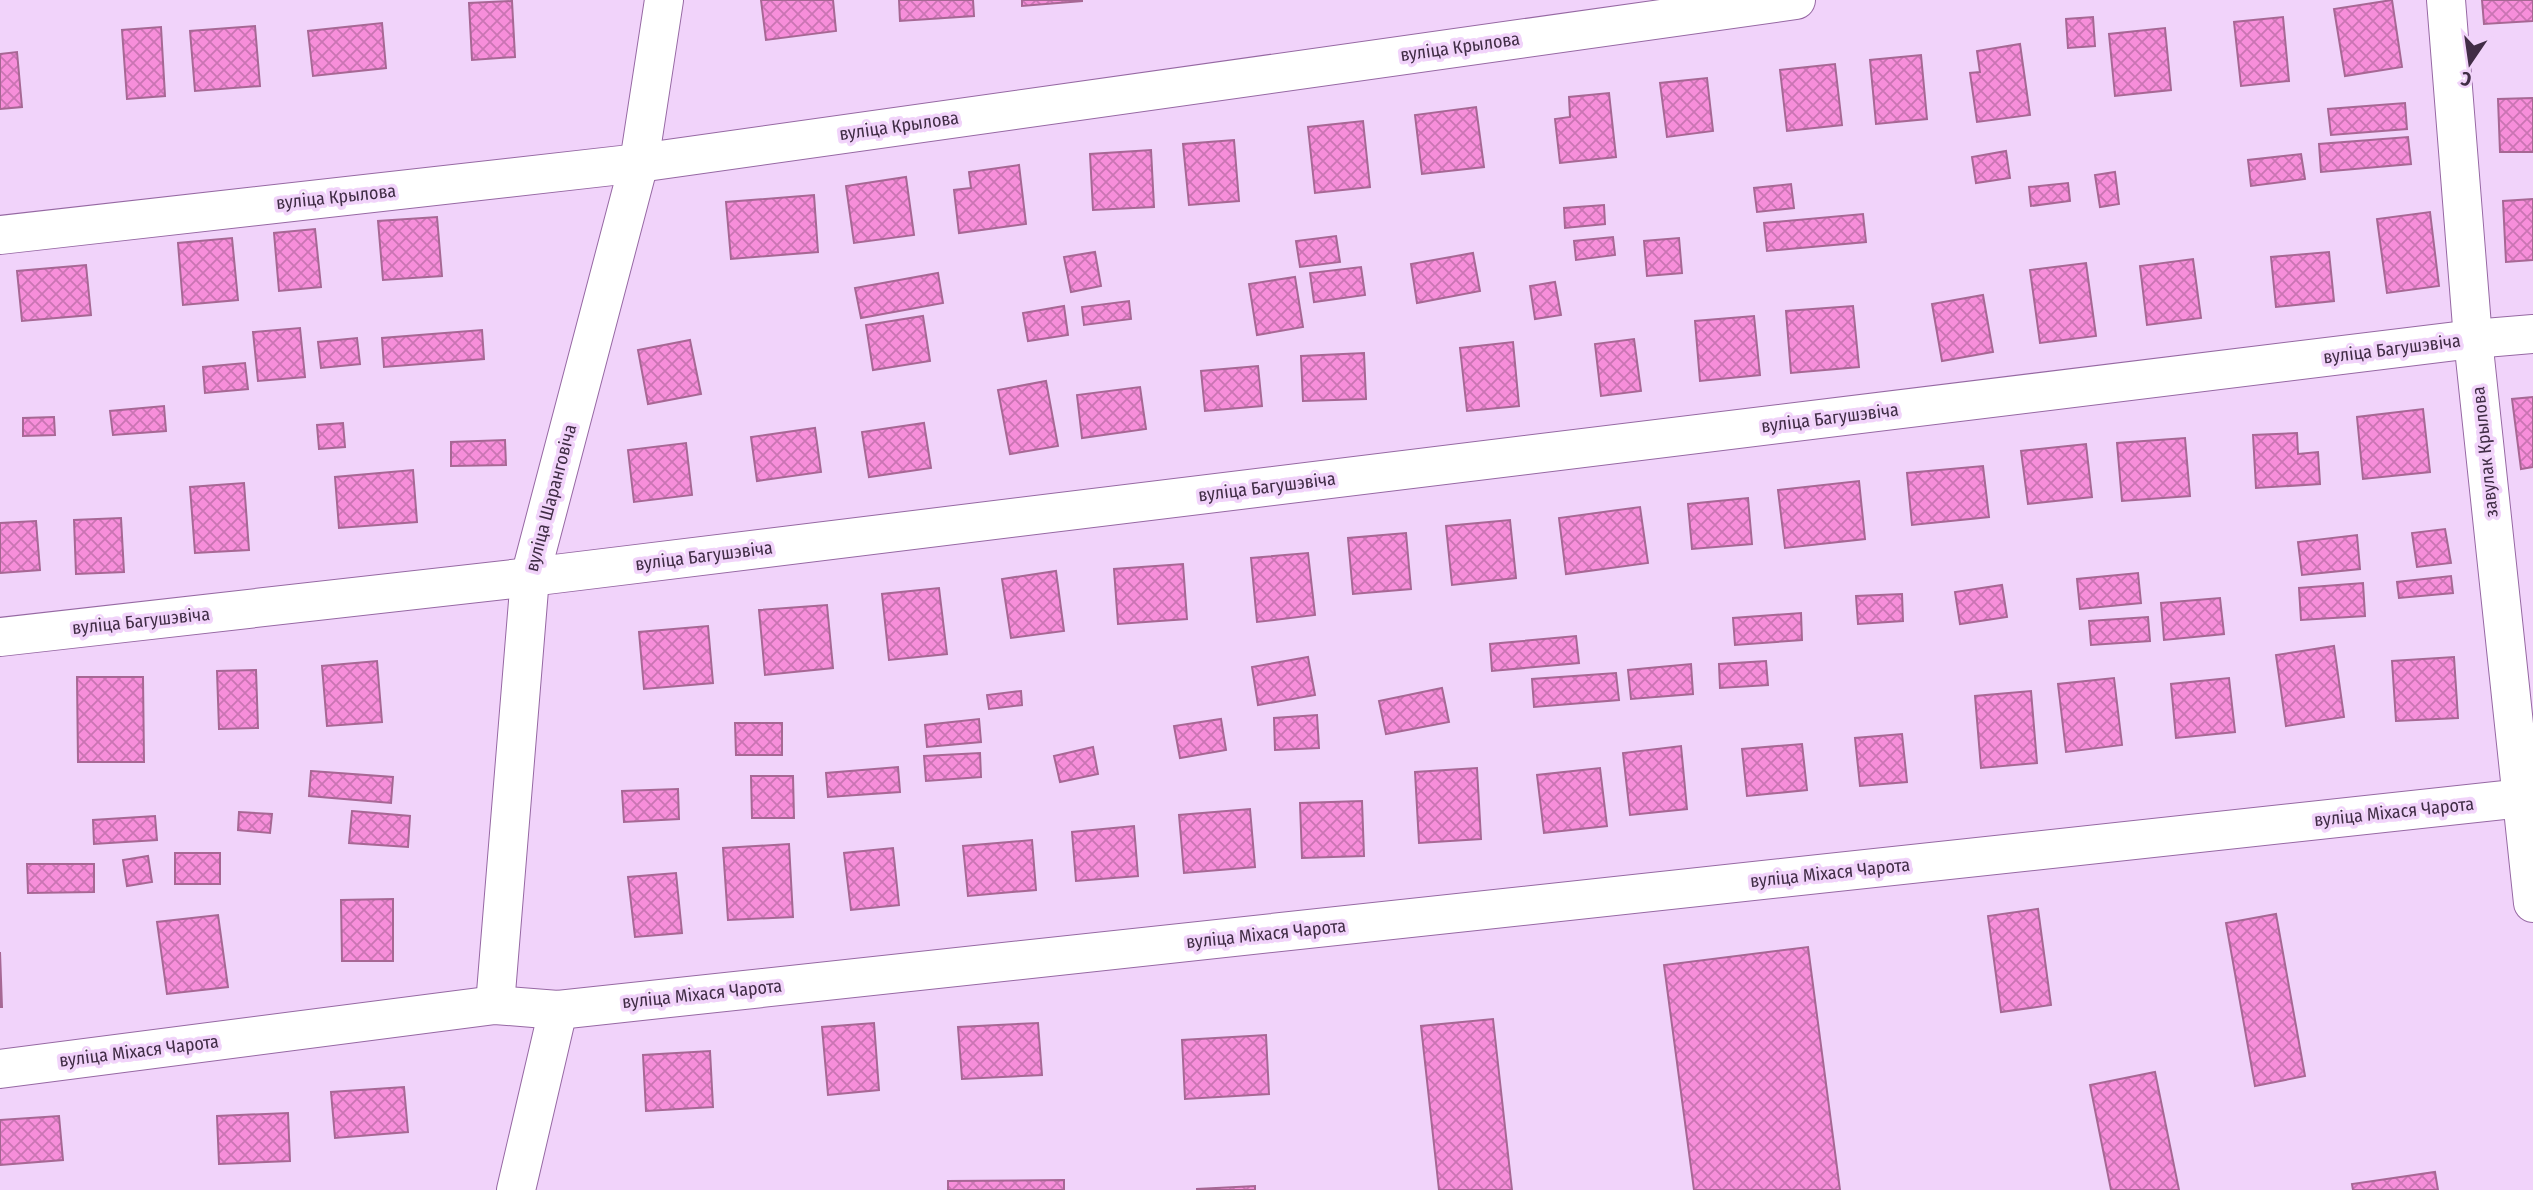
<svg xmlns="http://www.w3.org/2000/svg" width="2533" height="1190" font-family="'Fira Sans Condensed',sans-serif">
<defs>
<pattern id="building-cross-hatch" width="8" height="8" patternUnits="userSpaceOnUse" patternTransform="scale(1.75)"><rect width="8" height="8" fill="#f78eda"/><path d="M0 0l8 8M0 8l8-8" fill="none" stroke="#ca74b3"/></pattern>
</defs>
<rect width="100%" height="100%" fill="#f1d3fa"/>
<g fill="url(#building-cross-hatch)" stroke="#a76794" stroke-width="2">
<path d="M761,0H833L836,31L766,40Z"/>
<path d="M899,0H973L974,16L900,21Z"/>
<path d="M1022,0H1082V1L1022,6Z"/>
<path d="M2392,0L2402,67L2345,76L2334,9Z"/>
<path d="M2482,0H2533V21L2484,24Z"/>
<path d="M512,1L515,57L472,60L469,3Z"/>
<path d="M2093,17L2095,46L2068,48L2066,19Z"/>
<path d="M2283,17L2289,81L2241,86L2234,22Z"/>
<path d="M382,23L386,68L313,76L308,31Z"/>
<path d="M255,26L260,86L195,91L190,31Z"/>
<path d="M161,27L165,96L127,99L122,30Z"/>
<path d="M2165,28L2171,90L2115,96L2109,34Z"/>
<path d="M2020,44L2030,115L1977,122L1970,73L1980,72L1977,51Z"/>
<path d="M17,52L22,107L0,109V54Z"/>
<path d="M1921,55L1927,119L1876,124L1870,60Z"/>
<path d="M1835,64L1842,125L1787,131L1780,70Z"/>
<path d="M1707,78L1713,131L1667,137L1660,83Z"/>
<path d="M1609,93L1616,157L1560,163L1555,119L1570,117L1569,97Z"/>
<path d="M2533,98V152H2500L2498,99Z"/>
<path d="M2405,103L2407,129L2331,135L2328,109Z"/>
<path d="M1476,107L1484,167L1422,174L1415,115Z"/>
<path d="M1363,121L1370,187L1315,193L1308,127Z"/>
<path d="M2408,137L2411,164L2321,172L2319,144Z"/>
<path d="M1234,140L1239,201L1189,205L1183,144Z"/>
<path d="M1151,150L1154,207L1093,210L1090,154Z"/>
<path d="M2006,151L2010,178L1976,183L1972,157Z"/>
<path d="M2301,154L2305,179L2251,186L2248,160Z"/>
<path d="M1019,165L1026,224L959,233L954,190L971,188L969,172Z"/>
<path d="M2115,172L2119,204L2100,207L2095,175Z"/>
<path d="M906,177L914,235L854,243L846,186Z"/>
<path d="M2068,183L2070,201L2031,206L2029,187Z"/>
<path d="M1791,184L1794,208L1757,212L1754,188Z"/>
<path d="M814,195L818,252L731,259L726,202Z"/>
<path d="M2533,199V260L2506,262L2503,201Z"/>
<path d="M1604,205L1605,224L1565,228L1564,208Z"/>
<path d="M2430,212L2439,286L2387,293L2377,219Z"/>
<path d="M1863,214L1866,242L1767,251L1764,223Z"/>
<path d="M437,217L442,276L383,280L378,221Z"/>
<path d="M315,229L321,287L279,291L274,233Z"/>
<path d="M1336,236L1340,262L1300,267L1296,241Z"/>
<path d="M1613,237L1615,255L1576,260L1574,241Z"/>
<path d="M232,238L238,300L183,305L178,243Z"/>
<path d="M1679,238L1682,273L1647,276L1644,241Z"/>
<path d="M1095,252L1101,286L1071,292L1064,257Z"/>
<path d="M2329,252L2334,301L2276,307L2271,257Z"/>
<path d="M1473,253L1480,291L1417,303L1411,264Z"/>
<path d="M2193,259L2201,318L2147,325L2140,266Z"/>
<path d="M2086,263L2096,336L2040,343L2030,270Z"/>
<path d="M86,265L91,315L22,321L17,271Z"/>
<path d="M1361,267L1365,295L1314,302L1310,273Z"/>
<path d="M938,273L943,303L861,318L855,288Z"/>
<path d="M1295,277L1303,327L1257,335L1249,284Z"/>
<path d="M1555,282L1561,315L1535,319L1530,286Z"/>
<path d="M1983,295L1993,352L1942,361L1932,304Z"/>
<path d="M1129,301L1131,319L1084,325L1082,307Z"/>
<path d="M1064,306L1068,335L1028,341L1023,313Z"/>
<path d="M1853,306L1859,367L1791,373L1786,311Z"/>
<path d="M923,316L930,361L873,370L866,325Z"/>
<path d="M1754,316L1760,375L1700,381L1695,321Z"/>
<path d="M300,328L305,377L258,381L253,332Z"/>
<path d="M482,330L484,359L384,367L382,338Z"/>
<path d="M357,338L360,364L321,368L318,342Z"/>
<path d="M1634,339L1641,391L1601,396L1595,344Z"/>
<path d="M690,340L701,394L648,404L638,350Z"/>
<path d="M1513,342L1519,406L1467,411L1460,348Z"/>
<path d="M1364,353L1366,399L1303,401L1301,356Z"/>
<path d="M245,363L248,389L205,393L203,367Z"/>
<path d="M1258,366L1262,406L1205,411L1201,371Z"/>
<path d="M1046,381L1058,446L1010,454L998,390Z"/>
<path d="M1140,387L1146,429L1082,438L1077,395Z"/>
<path d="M2533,397V467L2521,469L2512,399Z"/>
<path d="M164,406L166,431L113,435L110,411Z"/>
<path d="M2423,409L2430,472L2363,479L2357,417Z"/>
<path d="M54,417L55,435L23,436V418Z"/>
<path d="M343,423L345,447L319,449L317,425Z"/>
<path d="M924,423L931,468L869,477L862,432Z"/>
<path d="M815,428L821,472L757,481L751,437Z"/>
<path d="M2297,433L2298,454L2318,452L2320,484L2256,488L2253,435Z"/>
<path d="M2185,438L2190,496L2122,501L2117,443Z"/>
<path d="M505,440L506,465L451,466V442Z"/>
<path d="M686,443L692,495L634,502L628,450Z"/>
<path d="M2086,444L2092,497L2028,504L2021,451Z"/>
<path d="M1983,466L1989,517L1912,525L1907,473Z"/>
<path d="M413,470L417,522L339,528L335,477Z"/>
<path d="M1859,481L1865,539L1785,548L1778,490Z"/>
<path d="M244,483L249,550L195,553L190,487Z"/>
<path d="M1748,498L1752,544L1692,549L1688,504Z"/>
<path d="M1640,507L1648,563L1566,574L1559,518Z"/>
<path d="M121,518L124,572L76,574L74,520Z"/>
<path d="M1510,520L1516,578L1452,585L1446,526Z"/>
<path d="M36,521L40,570L0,573V523Z"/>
<path d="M2445,529L2451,563L2417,567L2412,533Z"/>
<path d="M1406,533L1411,589L1353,594L1348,538Z"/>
<path d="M2357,535L2360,569L2302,575L2298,542Z"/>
<path d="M1308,553L1315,615L1257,622L1251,558Z"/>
<path d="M1183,564L1187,619L1118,624L1114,569Z"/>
<path d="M1056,571L1064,631L1011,638L1002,579Z"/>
<path d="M2138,573L2141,603L2080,609L2077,579Z"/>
<path d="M2451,576L2453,593L2399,598L2397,582Z"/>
<path d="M2363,583L2365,616L2301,620L2299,588Z"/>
<path d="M2002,585L2007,617L1960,624L1955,592Z"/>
<path d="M939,588L947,654L889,660L882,594Z"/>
<path d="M1902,594L1903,621L1858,624L1856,596Z"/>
<path d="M2220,598L2224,634L2164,640L2161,603Z"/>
<path d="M827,605L833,668L765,675L759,610Z"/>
<path d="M1801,613L1802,640L1735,645L1733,618Z"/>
<path d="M2148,617L2150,641L2091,645L2089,621Z"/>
<path d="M708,626L713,683L644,689L639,632Z"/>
<path d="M1576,636L1579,663L1492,671L1490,644Z"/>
<path d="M2334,646L2344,717L2286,726L2276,655Z"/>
<path d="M1308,657L1315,695L1258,705L1252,667Z"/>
<path d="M2454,657L2458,718L2396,721L2392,661Z"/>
<path d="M377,661L382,722L327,726L322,666Z"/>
<path d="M1766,661L1768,685L1720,688L1719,664Z"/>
<path d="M1691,664L1693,694L1631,699L1628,670Z"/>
<path d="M256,670L258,728L219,729L217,671Z"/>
<path d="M1616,673L1619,700L1534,707L1532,679Z"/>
<path d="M77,677H143L144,762H78Z"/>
<path d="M2114,678L2122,745L2066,752L2058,684Z"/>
<path d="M2229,678L2235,732L2176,738L2171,684Z"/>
<path d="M1442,688L1449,722L1386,734L1379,701Z"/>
<path d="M1021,691L1022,705L989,709L987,695Z"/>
<path d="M2031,691L2037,763L1981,768L1975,696Z"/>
<path d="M1317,715L1319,748L1275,750L1274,718Z"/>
<path d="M979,719L981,742L927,747L925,725Z"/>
<path d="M1221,719L1226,750L1180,758L1174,726Z"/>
<path d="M735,723H782V755H736Z"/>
<path d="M1902,734L1907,782L1860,786L1855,738Z"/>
<path d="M1802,744L1807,790L1747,796L1742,749Z"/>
<path d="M1681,746L1687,809L1630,815L1623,753Z"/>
<path d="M1093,747L1098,774L1060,782L1054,756Z"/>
<path d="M980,753L981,777L926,781L924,756Z"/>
<path d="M898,767L900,792L828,797L826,773Z"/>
<path d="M1477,768L1481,839L1419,843L1415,772Z"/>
<path d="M1600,768L1607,826L1544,833L1537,775Z"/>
<path d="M311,771L393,777L391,803L309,796Z"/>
<path d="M751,776H793L794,818H752Z"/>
<path d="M678,789L679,819L624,822L622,791Z"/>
<path d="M1362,801L1364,856L1302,858L1300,803Z"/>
<path d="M1250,809L1255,867L1184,873L1179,815Z"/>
<path d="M352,811L410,816L408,847L349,843Z"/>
<path d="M239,812L272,814L270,833L238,830Z"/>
<path d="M155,816L157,840L94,844L93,820Z"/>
<path d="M1134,826L1138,876L1076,881L1072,832Z"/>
<path d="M1032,840L1036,890L968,896L963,846Z"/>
<path d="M789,844L793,917L728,920L723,848Z"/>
<path d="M893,848L899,905L851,910L844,853Z"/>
<rect x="175" y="853" width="45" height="31"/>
<path d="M148,856L152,882L127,886L123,860Z"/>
<path d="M27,864H94V892L28,893Z"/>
<path d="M676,873L682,933L635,937L628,877Z"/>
<path d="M393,899V961H342L341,900Z"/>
<path d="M2038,909L2051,1005L2001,1012L1988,916Z"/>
<path d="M2276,914L2305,1076L2255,1086L2226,923Z"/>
<path d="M218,915L228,987L167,994L157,922Z"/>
<path d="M1808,947L1840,1190H1694L1664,965Z"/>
<path d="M0,952L2,1007H0Z"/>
<path d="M1493,1019L1512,1190H1439L1421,1026Z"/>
<path d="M874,1023L879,1090L828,1095L822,1027Z"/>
<path d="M1038,1023L1042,1075L962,1079L958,1027Z"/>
<path d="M1266,1035L1269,1094L1185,1099L1182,1040Z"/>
<path d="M710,1051L713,1107L646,1111L643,1055Z"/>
<path d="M2155,1072L2179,1190H2111L2090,1085Z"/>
<path d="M404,1087L408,1132L335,1138L331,1092Z"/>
<path d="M288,1113L290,1161L219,1164L217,1116Z"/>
<path d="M59,1116L63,1160L0,1165V1120Z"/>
<path d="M2435,1172L2438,1190H2353L2352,1184Z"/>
<path d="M1064,1180V1190H948V1181Z"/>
<path d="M1255,1186V1190H1197V1189Z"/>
</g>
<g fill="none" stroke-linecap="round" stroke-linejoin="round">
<g stroke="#9668a3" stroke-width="40">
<g id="minor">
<path d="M2446,0L2473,339L2533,903"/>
<path d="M0,235L639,163L1796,0"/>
<path d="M0,637L530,577L2473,339L2533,334"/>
<path d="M495,1005L530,577L639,163L664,0"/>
<path d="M0,1069L495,1005L558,1010L2533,797"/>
<path d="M516,1190L558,1010"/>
</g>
</g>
<use href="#minor" stroke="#fff" stroke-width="38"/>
</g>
<g text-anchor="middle" stroke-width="7" stroke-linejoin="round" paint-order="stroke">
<g font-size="18" fill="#412d46" stroke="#f1d3fa">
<text transform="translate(1460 47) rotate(-8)" y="6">вуліца Крылова</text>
<text transform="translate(899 126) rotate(-8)" y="6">вуліца Крылова</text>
<text transform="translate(336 197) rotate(-6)" y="6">вуліца Крылова</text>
<text transform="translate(2392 349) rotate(-7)" y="6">вуліца Багушэвіча</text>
<text transform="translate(1830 418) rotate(-7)" y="6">вуліца Багушэвіча</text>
<text transform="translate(2485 452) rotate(-96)" y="6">завулак Крылова</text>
<text transform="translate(1267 487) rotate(-7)" y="6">вуліца Багушэвіча</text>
<text transform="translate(551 498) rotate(-75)" y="6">вуліца Шаранговіча</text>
<text transform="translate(704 556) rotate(-7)" y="6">вуліца Багушэвіча</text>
<text transform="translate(141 621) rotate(-6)" y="6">вуліца Багушэвіча</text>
<text transform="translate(2394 812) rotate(-6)" y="6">вуліца Міхася Чарота</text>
<text transform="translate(1830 873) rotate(-6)" y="6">вуліца Міхася Чарота</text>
<text transform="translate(1266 934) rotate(-6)" y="6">вуліца Міхася Чарота</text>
<text transform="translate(702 994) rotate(-6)" y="6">вуліца Міхася Чарота</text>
<text transform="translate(139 1051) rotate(-7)" y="6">вуліца Міхася Чарота</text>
</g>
</g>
<g transform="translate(2470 63) rotate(193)" stroke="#f1d3fa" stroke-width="5" paint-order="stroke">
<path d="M0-5L12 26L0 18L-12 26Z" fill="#412d46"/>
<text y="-10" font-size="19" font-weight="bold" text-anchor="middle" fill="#412d46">С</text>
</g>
</svg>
